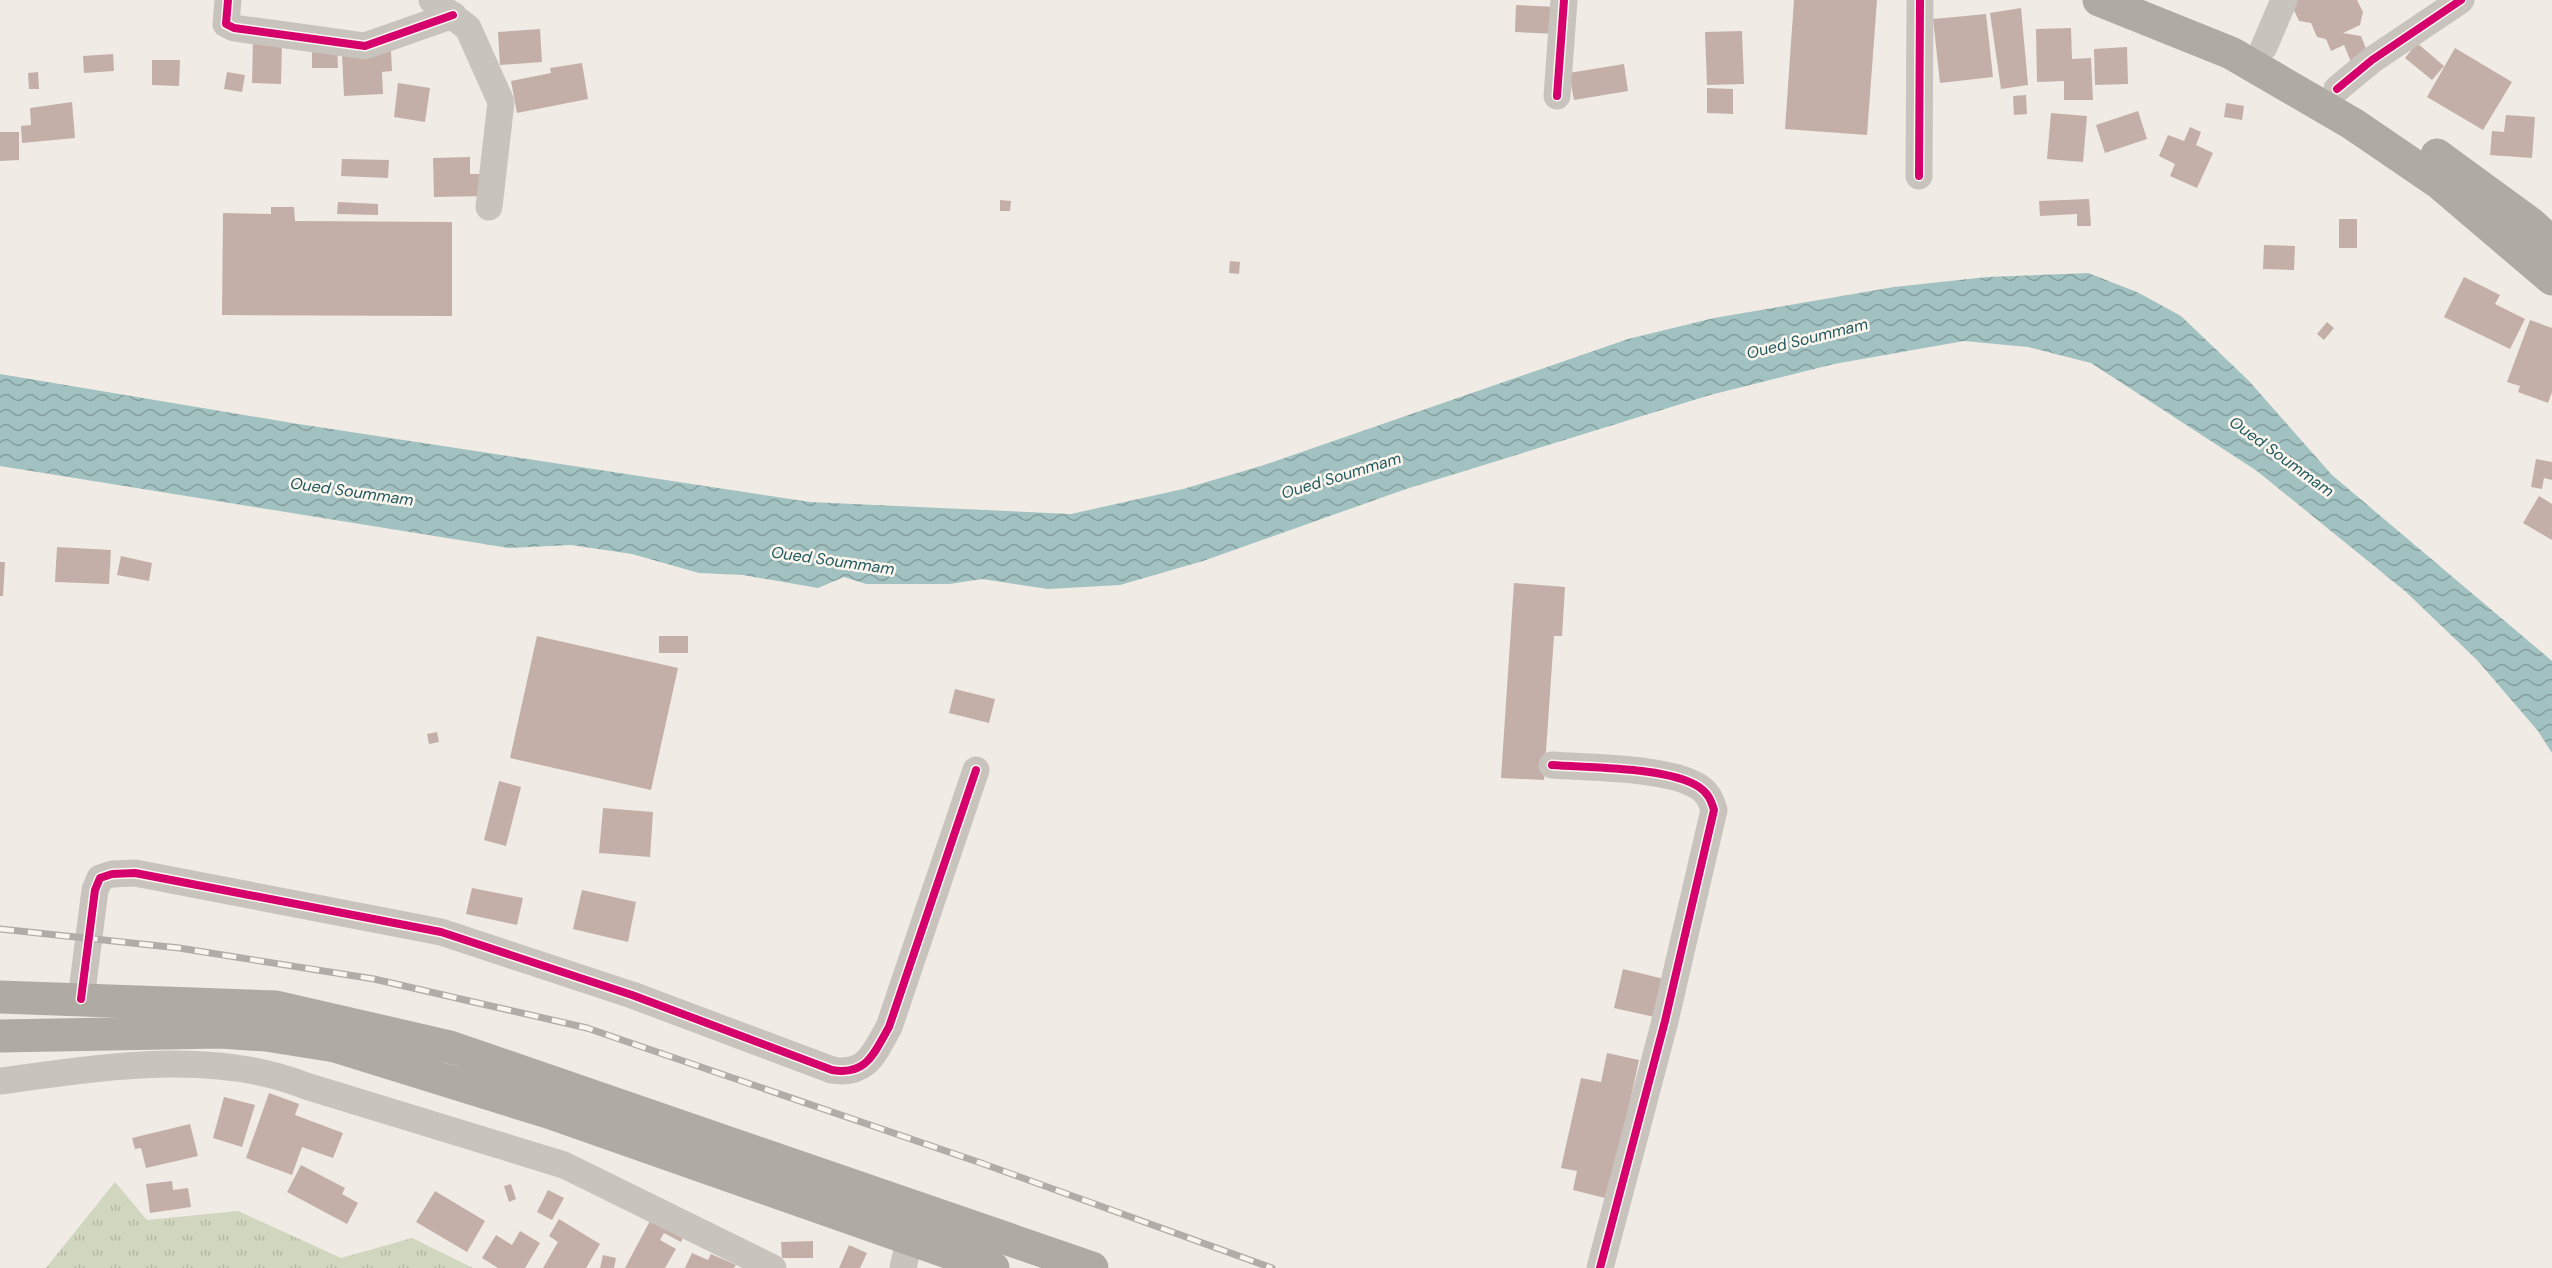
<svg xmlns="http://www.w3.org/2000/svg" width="2552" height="1268" font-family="'DM Sans',sans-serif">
<defs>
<pattern id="grass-tufts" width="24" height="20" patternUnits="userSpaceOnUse" patternTransform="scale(1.5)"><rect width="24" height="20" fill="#d1d6bf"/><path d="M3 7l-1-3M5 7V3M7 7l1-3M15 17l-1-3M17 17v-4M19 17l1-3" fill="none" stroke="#b4b8a4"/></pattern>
<pattern id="water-waves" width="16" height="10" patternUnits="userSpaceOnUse" patternTransform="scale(1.5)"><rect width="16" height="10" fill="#a1c2c1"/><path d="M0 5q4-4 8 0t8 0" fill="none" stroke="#849e9d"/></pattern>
</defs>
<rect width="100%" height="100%" fill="#f0ebe5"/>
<path fill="url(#grass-tufts)" d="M115,1182L147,1220L238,1211L341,1258L412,1238L473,1268H46Z"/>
<path fill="url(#water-waves)" d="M2088,273L2137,292L2181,316L2249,381L2332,475L2552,661V753L2538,731L2477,660L2405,591L2257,471L2091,363L2028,347L1964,341L1834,364L1710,395L1406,489L1203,561L1120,585L1048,589L982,579L949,584H866L844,577L818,588L743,575L699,573L632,554L571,545L509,548L0,466V374L292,423L810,502L1071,514L1183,489L1264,465L1628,339L1714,318L1894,287L1987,277Z"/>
<g fill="#c3afa7">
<path d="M1794,0H1877L1867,135L1785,129Z"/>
<path d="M2293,0H2357L2363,12L2360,25L2343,33L2361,36L2369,56L2352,64L2344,45L2331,51L2326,39L2317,37L2311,23L2299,21L2292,6Z"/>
<path d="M1516,5L1558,7L1557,34L1515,32Z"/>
<path d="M2021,8L2028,85L2001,89L1990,13Z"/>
<path d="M1986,14L1993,77L1940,83L1933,19Z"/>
<path d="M2071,28L2072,59L2091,58L2093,100H2064V81L2037,82L2036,29Z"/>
<path d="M540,29L542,62L500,65L498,32Z"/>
<path d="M1742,31L1744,84L1707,85L1705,32Z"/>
<path d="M253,40L282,41L281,84L252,83Z"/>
<path d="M2417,43L2444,66L2432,80L2405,58Z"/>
<path d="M337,46L338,68H312V47Z"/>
<path d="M2127,47L2128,84L2095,85L2094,49Z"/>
<path d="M2455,48L2512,82L2483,130L2427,97Z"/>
<path d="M391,51L392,71L382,72L383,94L344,96L342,54Z"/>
<path d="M113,54L114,71L84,73L83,56Z"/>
<path d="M152,60H180L179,86L152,85Z"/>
<path d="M582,63L588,99L517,113L511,81L551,73L550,68Z"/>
<path d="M1624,64L1628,91L1574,100L1569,73Z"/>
<path d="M38,72L39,89H29L28,73Z"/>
<path d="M227,72L245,75L242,92L224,89Z"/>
<path d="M398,83L430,88L425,122L394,117Z"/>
<path d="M1707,88L1733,89V114L1707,113Z"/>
<path d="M2026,95L2027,114L2014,115L2013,96Z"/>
<path d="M72,102L75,138L22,143L21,126L31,125L30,108Z"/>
<path d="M2226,103L2244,106L2242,120L2224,117Z"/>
<path d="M2138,111L2147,139L2105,153L2096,125Z"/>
<path d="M2051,113L2087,116L2083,162L2047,159Z"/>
<path d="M2506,115L2535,117L2532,158L2490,155L2492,131L2504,132Z"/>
<path d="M2190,127L2201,132L2196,145L2213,153L2197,188L2170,176L2175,164L2159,156L2168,135L2184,141Z"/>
<path d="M0,132H19V160L0,161Z"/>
<path d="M470,157V174H486V196L434,197L433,158Z"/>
<path d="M342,159L389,160L388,178L341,176Z"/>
<path d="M2089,199L2091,226H2077V214L2040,216L2039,201Z"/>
<path d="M1000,200L1011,201L1010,211H1000Z"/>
<path d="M338,202L378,204V215L337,214Z"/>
<path d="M271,207H294L295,221L452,222V316L222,315L223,213L271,214Z"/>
<rect x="2339" y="219" width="18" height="29"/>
<path d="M2264,245L2295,246L2294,270L2263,269Z"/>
<path d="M1230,261L1240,262L1239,274L1229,273Z"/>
<path d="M2464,277L2500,295L2495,304L2525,319L2510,349L2444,317Z"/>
<path d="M2530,320L2552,328V392L2548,403L2518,392L2520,386L2507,382Z"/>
<path d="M2327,322L2334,328L2324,340L2317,334Z"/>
<path d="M2536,459L2552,462V480L2544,478L2542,489L2531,487Z"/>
<path d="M2539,496L2552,504V540L2523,523Z"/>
<path d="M57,547L111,550L109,584L55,582Z"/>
<path d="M121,556L152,563L149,581L117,575Z"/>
<path d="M0,562H5L3,596H0Z"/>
<path d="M1514,583L1565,587L1562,636H1554L1544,780L1501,778Z"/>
<path d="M537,636L678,668L651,790L510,758Z"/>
<rect x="659" y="636" width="29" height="17"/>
<path d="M955,689L995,699L989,723L949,713Z"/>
<path d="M437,732L439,742L429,744L427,734Z"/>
<path d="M499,781L521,787L506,846L484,840Z"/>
<path d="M603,808L653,812L650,857L599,853Z"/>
<path d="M472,888L523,898L517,925L466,914Z"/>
<path d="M582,890L636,902L628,942L573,929Z"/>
<path d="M1623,969L1668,980L1659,1018L1614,1008Z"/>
<path d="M1607,1053L1639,1060L1609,1199L1573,1190L1577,1171L1561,1168L1581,1078L1601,1082Z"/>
<path d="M269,1093L299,1104L295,1115L343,1133L333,1158L302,1147L292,1175L246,1158Z"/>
<path d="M224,1097L255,1105L242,1147L213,1138Z"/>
<path d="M190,1124L198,1156L146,1168L141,1148L135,1149L132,1138Z"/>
<path d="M301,1165L345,1188L342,1194L358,1203L347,1224L287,1192Z"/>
<path d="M172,1181L173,1190L188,1188L191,1207L150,1213L146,1184Z"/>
<path d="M511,1184L516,1199L509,1202L504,1186Z"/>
<path d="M548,1190L564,1198L552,1220L537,1212Z"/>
<path d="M435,1191L485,1221L467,1252L416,1222Z"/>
<path d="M559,1219L600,1244L586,1268H543L558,1242L549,1236Z"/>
<path d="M651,1219L683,1237L681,1242L664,1233L660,1240L676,1249L665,1268H625Z"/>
<path d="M520,1231L540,1243L525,1268H498L482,1258L496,1235L512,1245Z"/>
<path d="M813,1241V1258H782L781,1242Z"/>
<path d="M849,1245L867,1253L860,1268H839Z"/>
<path d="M692,1253L708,1260L711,1254L736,1265L734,1268H685Z"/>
<path d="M603,1255L616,1258L614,1268H600Z"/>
</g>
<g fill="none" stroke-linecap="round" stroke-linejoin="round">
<g stroke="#c9c3be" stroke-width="27">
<path d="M228,0L226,24L234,28L365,46L453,15"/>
<path d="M432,0L468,28L501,102L489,207"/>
<path d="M2264,47L2284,0"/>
<path d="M2337,89L2372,60L2461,0"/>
<path d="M1557,96L1564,0"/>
<path d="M1919,176L1920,0"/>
<path d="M1552,765C1590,768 1669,767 1699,787C1708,793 1711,800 1714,810L1665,1021L1600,1268"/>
<path d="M81,999L95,890L100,878L112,874L135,873L441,932L632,995L832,1070C867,1076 874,1053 889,1027L976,770"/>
<path d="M0,1081C98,1068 212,1048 306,1086L564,1165L773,1268"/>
<path d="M903,1268L910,1237"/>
</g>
<g stroke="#afaaa4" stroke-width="33">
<path d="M2099,0L2231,53L2353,124L2438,182L2552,279"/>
<path d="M2437,155L2530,223L2552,243"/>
<path d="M0,997L276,1007L450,1047L1092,1268"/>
<path d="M0,1036L220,1032L266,1035L335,1046L548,1112L993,1268"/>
</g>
<g stroke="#b1aca8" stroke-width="7">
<path id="rail" d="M0,929L179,948L374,979L587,1028L981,1163L1272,1268"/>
</g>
<use href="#rail" stroke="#fbf5ee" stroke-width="4.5" stroke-dasharray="14" stroke-linecap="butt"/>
<g stroke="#fbf5ee" stroke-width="11">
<g id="cycleway">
<path d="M228,0L226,24L234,28L365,46L453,15"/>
<path d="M2337,89L2372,60L2461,0"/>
<path d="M1557,96L1564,0"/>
<path d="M1919,176L1920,0"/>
<path d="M1552,765C1590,768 1669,767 1699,787C1708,793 1711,800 1714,810L1665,1021L1600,1268"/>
<path d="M81,999L95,890L100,878L112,874L135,873L441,932L632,995L832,1070C867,1076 874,1053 889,1027L976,770"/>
</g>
</g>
<use href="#cycleway" stroke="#d6006c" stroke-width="8"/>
</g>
<g text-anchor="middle" stroke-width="5" stroke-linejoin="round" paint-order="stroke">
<g font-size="16" font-style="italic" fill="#1f5a5e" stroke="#fbf5ee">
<text transform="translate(1807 338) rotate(-14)" y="6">Oued Soummam</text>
<text transform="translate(2282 456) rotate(36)" y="6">Oued Soummam</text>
<text transform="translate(1341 475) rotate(-17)" y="6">Oued Soummam</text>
<text transform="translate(352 491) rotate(8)" y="6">Oued Soummam</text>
<text transform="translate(833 560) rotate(8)" y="6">Oued Soummam</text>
</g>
</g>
</svg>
